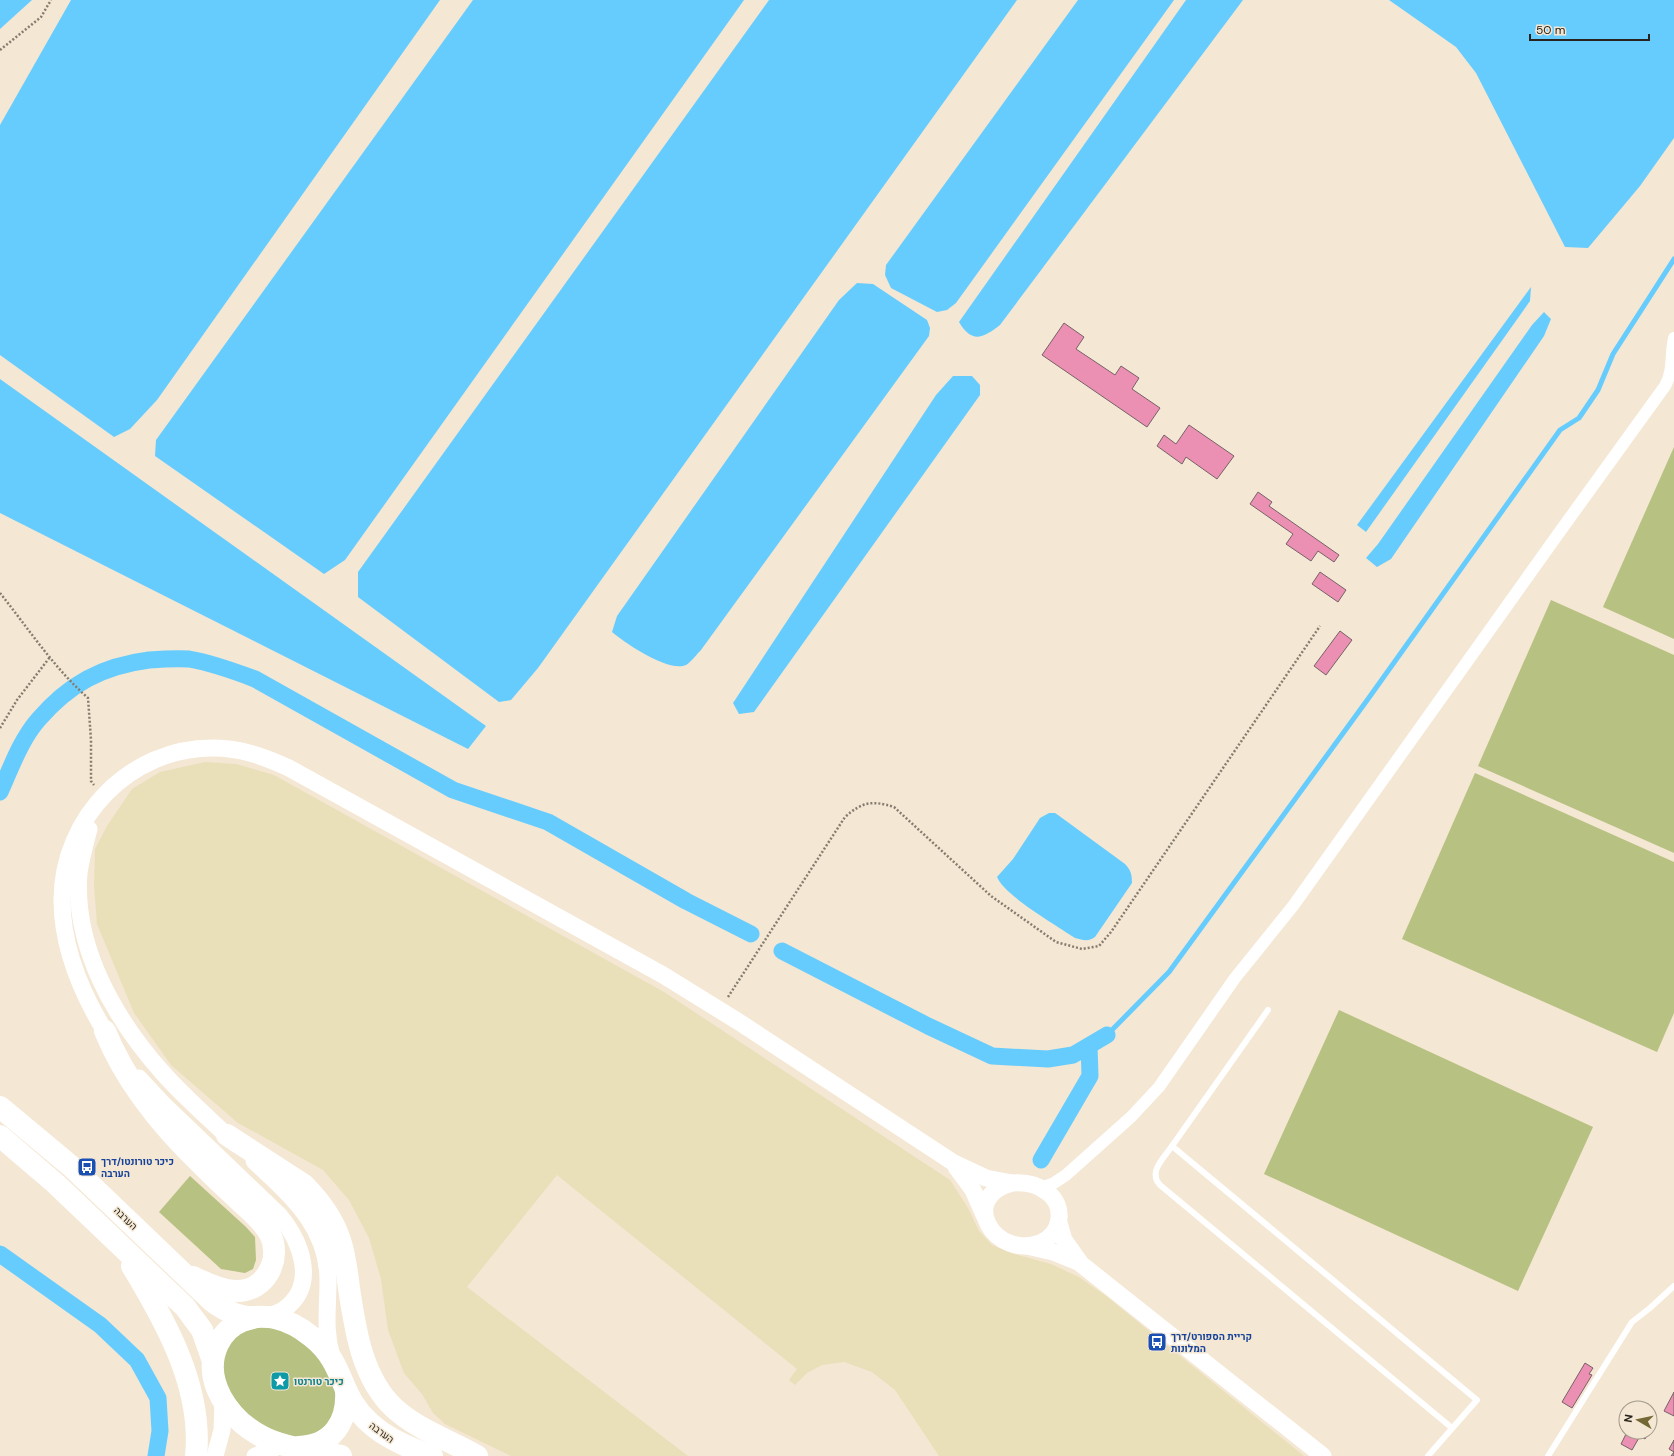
<svg xmlns="http://www.w3.org/2000/svg" width="1674" height="1456" font-family="'DM Sans',Heebo,sans-serif">
<rect width="100%" height="100%" fill="#f4e7d3"/>
<g fill="#b7c181">
<path d="M1674,447V639L1603,607Z"/>
<path d="M1551,600L1674,655V853L1478,766Z"/>
<path d="M1475,773L1674,862V1013L1657,1052L1402,939Z"/>
<path d="M1339,1010L1593,1127L1518,1291L1264,1174Z"/>
<path d="M190,1176L246,1227L255,1237L256,1260L253,1269L245,1273L221,1269L159,1212Z"/>
<path d="M272,1324L309,1342L340,1391L334,1422L303,1440L255,1425L221,1381L225,1343L234,1334Z"/>
</g>
<path fill="#e9e0ba" d="M205,762L236,764L274,775L664,992L950,1180L968,1208L979,1231L992,1245L1014,1254L1051,1264L1079,1277L1106,1296L1304,1456H939L895,1390L872,1372L844,1362L822,1365L807,1373L795,1385L789,1380L797,1369L557,1175L467,1287L688,1456H511L445,1424L433,1413L422,1394L404,1373L388,1330L381,1279L369,1238L349,1200L323,1170L238,1123L171,1065L134,1013L97,924L94,885L95,849L107,826L132,789L160,772Z"/>
<g fill="#66ccfe">
<path d="M0,0H32L0,29Z"/>
<path d="M71,0H440L157,400L130,429L114,437L0,355V125Z"/>
<path d="M473,0H744L345,560L324,574L155,456L156,440Z"/>
<path d="M769,0H1017L538,668L511,700L499,702L358,597V572Z"/>
<path d="M1078,0H1174L956,303L947,310L937,312L891,288L885,275L886,265Z"/>
<path d="M1186,0H1243L1000,325C983,338 972,344 959,322Z"/>
<path d="M1389,0H1674V138L1640,186L1588,248L1565,247L1476,73L1456,47Z"/>
<path d="M857,283L873,284L927,320L930,328L929,336L701,650C697,654 691,662 686,665C669,673 625,643 612,632L617,616L839,300Z"/>
<path d="M1531,287L1530,301L1366,532L1357,525Z"/>
<path d="M1544,312L1551,319L1544,336L1391,559L1377,567L1366,558L1378,544L1532,325Z"/>
<path d="M953,376H972L980,385V395L754,712L739,714L733,703L936,395Z"/>
<path d="M0,379L486,726L468,749L0,513Z"/>
<path d="M1049,813H1055L1058,815L1125,864C1131,870 1132,875 1132,883L1095,937C1088,942 1083,940 1075,938C1056,925 1005,896 997,877L1013,859L1040,818Z"/>
</g>
<g fill="none" stroke-linecap="round" stroke-linejoin="round">
<path stroke="#66ccfe" stroke-width="5" d="M1107,1035L1169,972L1368,699L1560,430L1579,418L1598,390L1613,354L1674,259"/>
<g stroke="#66ccfe" stroke-width="17">
<path d="M0,792C11,768 20,741 38,720C69,684 102,666 149,660C162,659 176,658 189,659C212,663 234,671 255,679L453,790L548,822L686,901L751,934"/>
<path d="M782,951L928,1026L992,1056L1048,1059L1073,1055L1107,1035"/>
<path d="M1041,1160L1090,1076L1089,1046"/>
<path d="M0,1254L100,1325L137,1360L158,1398L160,1431L156,1456"/>
</g>
</g>
<g fill="#ec90b3" stroke="#776168">
<path d="M1064,323L1084,337L1076,349L1115,375L1121,366L1139,378L1132,389L1160,408L1147,427L1042,355Z"/>
<path d="M1189,425L1234,456L1217,479L1186,457L1182,464L1157,446L1164,435L1176,444Z"/>
<path d="M1258,492L1272,502L1269,506L1339,555L1334,562L1318,551L1311,561L1286,544L1293,534L1250,504Z"/>
<path d="M1320,572L1346,590L1338,602L1312,584Z"/>
<path d="M1340,631L1352,640L1326,675L1314,666Z"/>
<path d="M1585,1363L1593,1368L1589,1374L1592,1375L1572,1408L1562,1402Z"/>
<path d="M1674,1392V1416L1664,1411Z"/>
<path d="M1650,1415L1656,1418L1650,1429Z"/>
<path d="M1627,1432L1634,1433L1648,1432L1645,1439L1640,1436L1632,1450L1621,1444Z"/>
<path d="M1674,1440V1456H1671L1674,1452L1669,1449Z"/>
</g>
<g fill="none" stroke-linecap="round" stroke-linejoin="round">
<g stroke="#857c6f" stroke-width="2.5" stroke-dasharray="2 2" stroke-linecap="butt">
<path d="M0,50L41,17L51,0"/>
<path d="M0,593C28,628 54,668 88,698L91,740V781L94,785"/>
<path d="M0,728L17,700L50,657"/>
<path d="M728,997L845,817C862,802 872,800 894,807L991,896L1056,942L1082,949L1099,946L1111,932L1320,626"/>
</g>
<g stroke="#fff" stroke-width="6">
<path d="M1268,1010L1172,1146L1477,1400L1428,1456"/>
<path d="M1172,1146C1163,1159 1148,1172 1160,1185L1452,1428"/>
<path d="M1548,1456L1632,1322L1650,1308L1674,1286"/>
</g>
<path stroke="#fff" stroke-width="12" d="M1037,1187L1046,1186L1054,1183L1066,1175L1131,1117L1159,1087L1235,978L1293,906L1561,530L1665,386C1674,370 1670,356 1674,338"/>
<g stroke="#fff" stroke-width="17">
<path d="M89,829C85,844 81,858 79,873C73,947 115,1019 162,1072C185,1098 211,1120 236,1144"/>
<path d="M111,1041C84,999 62,950 62,900C62,817 131,747 214,748C241,748 265,757 289,768L663,975L739,1022L954,1163L986,1178L1012,1183"/>
<path d="M139,1078L164,1105L280,1216C302,1243 318,1286 283,1310C278,1313 271,1315 266,1317"/>
<path d="M254,1161C291,1196 328,1226 328,1281C328,1309 324,1330 332,1357"/>
<path d="M956,1167L973,1190L984,1215"/>
<path d="M1012,1183C1024,1182 1037,1184 1047,1192C1066,1206 1062,1234 1040,1243C995,1260 957,1198 1012,1183Z"/>
<path d="M1059,1223L1064,1240L1081,1264L1323,1456"/>
<path d="M1027,1246L1053,1252L1080,1263"/>
<path d="M215,1456L222,1430L223,1400"/>
<path d="M255,1456L282,1445"/>
</g>
<g stroke="#fff" stroke-width="22">
<path d="M105,1031C126,1083 163,1128 204,1167C217,1180 230,1192 244,1205C253,1213 264,1223 270,1234C282,1259 266,1291 237,1291C222,1291 206,1283 193,1277"/>
<path d="M0,1107L72,1167L212,1301C223,1309 236,1317 250,1317C258,1317 267,1316 275,1318C289,1321 301,1328 312,1337C331,1352 337,1368 346,1390C362,1427 395,1443 432,1456"/>
<path d="M227,1135L304,1185C319,1200 333,1219 340,1240C345,1255 347,1272 349,1288C355,1329 362,1378 394,1408C418,1430 449,1440 477,1456"/>
<path d="M0,1136L56,1184L185,1307L202,1330L213,1361"/>
<path d="M132,1266C166,1322 203,1388 196,1456"/>
<path d="M257,1317C252,1318 247,1319 242,1321C232,1325 223,1334 218,1344C201,1380 229,1419 261,1436C285,1449 315,1450 341,1456"/>
<path d="M299,1447C333,1446 348,1421 346,1390"/>
</g>
</g>
<defs>
<g id="bus-square" transform="scale(1)"><rect x="-9" y="-9" width="18" height="18" rx="4" fill="#1a4fb4" stroke="#f4e7d3"/><path d="M-5-6H5V4H4V6H2V4H-2V6H-4V4H-5ZM-3.5-4V0h7V-4ZM-3.5 1.2v1.5H-2V1.2ZM2 1.2v1.5H3.5V1.2Z" fill="#fff"/></g>
<g id="sight-square" transform="scale(1)"><rect x="-9" y="-9" width="18" height="18" rx="4" fill="#0f9aa8" stroke="#f4e7d3"/><path d="M0-6L1.8-2.2L6-1.7L2.9 1.2L3.7 5.4L0 3.3L-3.7 5.4L-2.9 1.2L-6-1.7L-1.8-2.2Z" fill="#fff"/></g>
</defs>
<g fill-rule="evenodd">
<use href="#bus-square" x="87" y="1167"/>
<use href="#bus-square" x="1157" y="1342"/>
<use href="#sight-square" x="280" y="1381"/>
</g>
<g text-anchor="middle" stroke-width="3" stroke-linejoin="round" paint-order="stroke">
<g font-size="10" font-weight="bold" fill="#164399" stroke="#f4e7d3" text-anchor="start">
<text x="101" y="1165">כיכר טורונטו/דרך<tspan x="101" dy="12">הערבה</tspan></text>
<text x="1171" y="1340">קריית הספורט/דרך<tspan x="1171" dy="12">המלונות</tspan></text>
</g>
<g font-size="10" fill="#28231c" stroke="#f4e7d3">
<text transform="translate(126 1218) rotate(44)" y="4">הערבה</text>
<text transform="translate(382 1432) rotate(36)" y="4">הערבה</text>
</g>
<g font-size="10" font-weight="bold" fill="#0d838f" stroke="#f4e7d3" text-anchor="start">
<text x="294" y="1385">כיכר טורנטו</text>
</g>
</g>
<g transform="translate(1638 1420) rotate(279)"><circle r="19" fill="#f4e7d3" stroke="#a2998a"/>
<path d="M0-3L7 15L0 10L-7 15Z" fill="#746835"/>
<text y="-6" font-size="11" font-weight="bold" text-anchor="middle" fill="#28231c">N</text>
</g>
<path d="M1530 34v6h119v-6" fill="none" stroke="#28231c" stroke-width="2"/>
<text x="1536" y="34" font-size="12" fill="#28231c" stroke="#f4e7d3" stroke-width="3" paint-order="stroke">50 m</text>
</svg>
